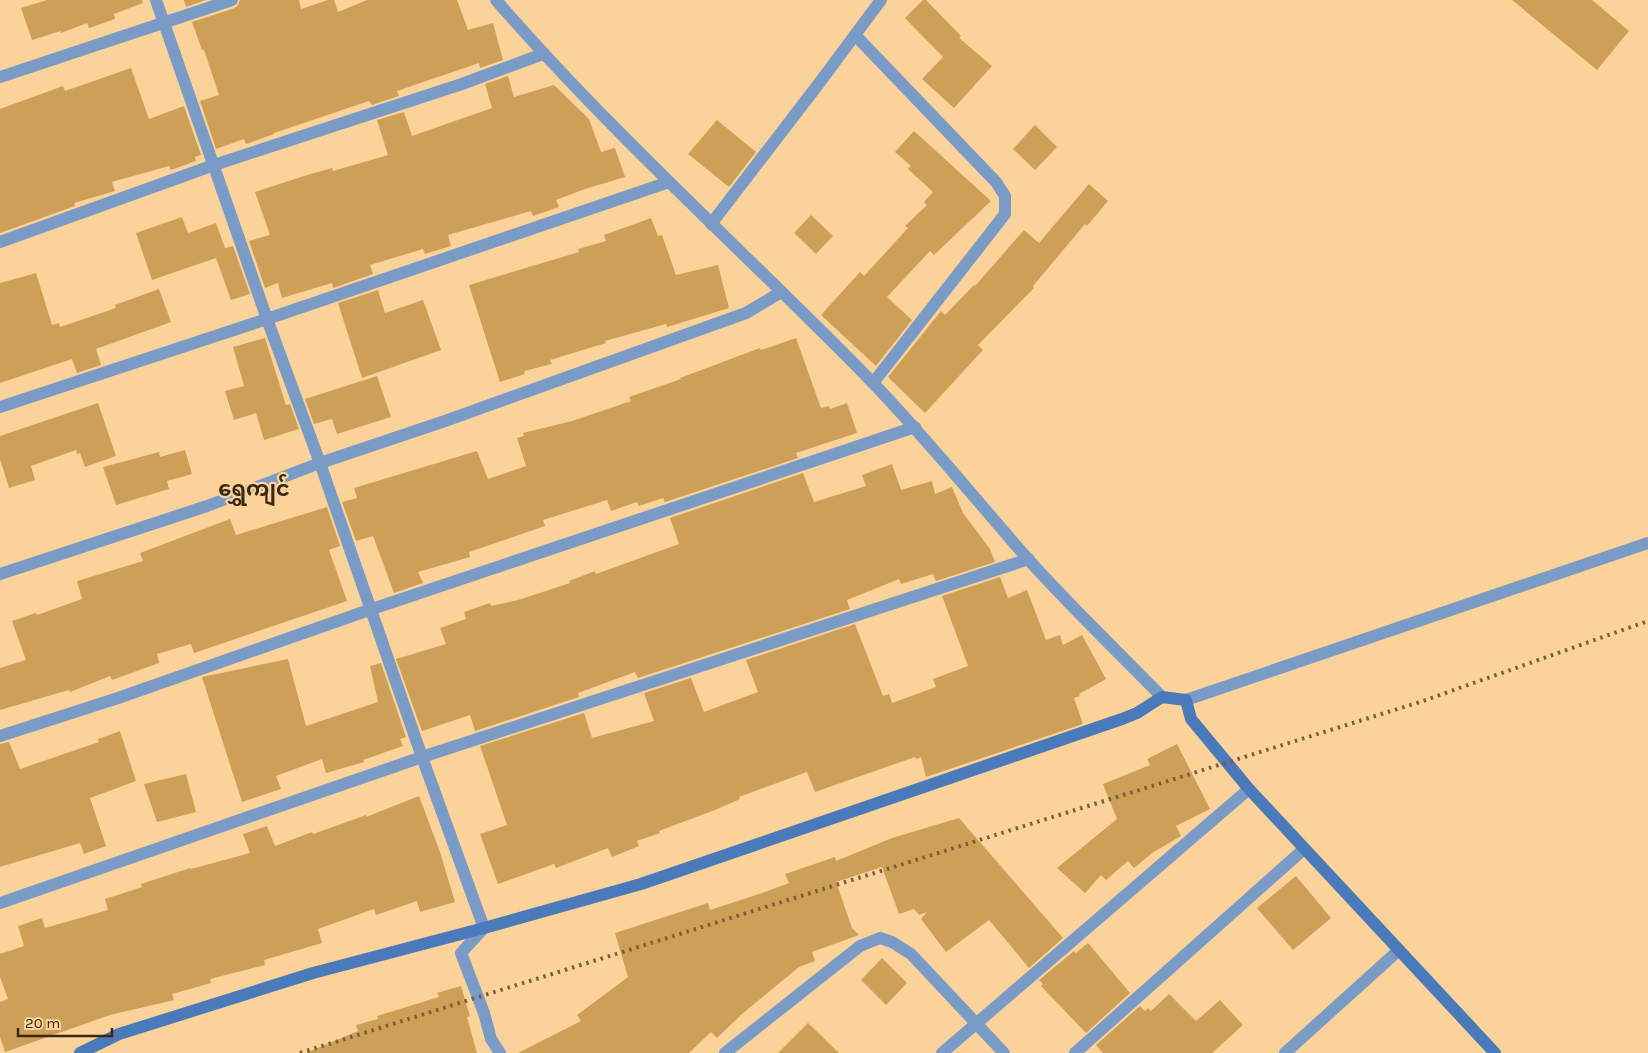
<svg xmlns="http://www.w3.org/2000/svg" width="1648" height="1053" font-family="Karla,'Noto Sans Myanmar',sans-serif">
<rect width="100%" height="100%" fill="#fbd39a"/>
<g fill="#ce9f57">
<path d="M47,0H142L143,3L114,14L115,19L89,28L87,23L61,33V31L32,40L21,8Z"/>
<path d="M184,0H206L186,7Z"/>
<path d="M240,0H299L301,9L328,0H334L338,12L367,0H457L468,30L493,23L503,60L480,68L479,63L397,91L399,96L372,105L369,101L274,133V134L246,144L244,139L216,149L200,101L219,95L204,50H202L192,22L235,8L238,5Z"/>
<path d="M923,0H926L961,36L959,38L992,66L954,108L922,79L943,57L905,18Z"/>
<path d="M1512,0H1592L1629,31L1597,70Z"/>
<path d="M131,68L149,119L184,106L201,155L195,157L196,161L171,170L169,166L112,182L115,191L74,203L75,206L0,233V109L63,86L65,91Z"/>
<path d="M508,76L514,97L554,85L589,119L601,152L615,148L625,177L585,189L556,200L559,207L533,216L531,211L448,235L451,246L425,254L423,249L370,265L373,274L333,288L332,283L282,298L278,283L265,288L249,241L270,235L255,192L307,175L332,168L333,171L388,155L377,120L404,112L412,136L492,108L485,84Z"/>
<path d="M717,120L756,152L729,187L688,154Z"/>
<path d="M1035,125L1057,147L1035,170L1013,149Z"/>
<path d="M914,131L991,201L934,255L930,251L887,297L912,320L876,366L821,315L860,272L864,276L908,228L905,226L927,205L924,202L933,192L908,169L911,166L895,152Z"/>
<path d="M1089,184L1108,201L1087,226L1085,224L1033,286L1034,288L978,345L983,350L925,413L888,377L941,311L945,315L974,285L975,286L1024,230L1039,243Z"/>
<path d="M811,215L833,236L816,254L794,233Z"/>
<path d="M182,217L188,233L216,223L225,248L233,246L250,294L231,300L216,258L152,280L136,233Z"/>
<path d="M651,218L658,236L662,235L676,275L718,265L729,308L667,327L666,324L605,341L606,343L550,360L552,364L524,371L525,374L500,382L469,285L579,252L578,249L606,241L604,235Z"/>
<path d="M36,273L52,325L59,323L60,327L116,308L115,305L159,289L171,322L96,349L101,365L77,373L72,359L0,383V283Z"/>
<path d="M378,290L385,313L423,300L441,350L362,378L338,303Z"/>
<path d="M265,338L286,405L290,404L299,429L264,440L256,413L234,420L225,391L244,386L233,347Z"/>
<path d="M796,338L821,408L829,406L830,409L847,403L857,433L796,453L798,458L665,502L663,498L639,506L637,502L611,511L607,500L543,520L545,526L469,552L470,557L418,572L423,583L394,593L373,536L356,541L342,502L357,498L354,488L477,451L488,479L526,466L517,438L524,436L523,433L572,421L631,401L629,397L681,379L680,378L760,348L761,350Z"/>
<path d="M377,376L391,417L337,434L332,419L314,424L305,399Z"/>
<path d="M98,403L116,456L85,467L80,453L77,454L76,450L31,466L35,480L9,488L0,459V436Z"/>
<path d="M185,450L192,474L167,481L169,489L116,505L103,467L159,452L160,457Z"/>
<path d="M892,464L901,490L932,481L935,494L952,487L963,513L990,549L995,562L936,581L933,574L901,584L899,579L847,600L850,609L638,678L635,672L578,693L579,697L475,731L470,715L422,731L396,659L446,644L440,628L466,619L464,612L490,603L491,606L518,600L570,583L569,581L595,571L596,574L679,544L670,518L803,473L814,502L866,486L862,475Z"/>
<path d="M327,507L340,546L329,550L347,601L194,653L191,644L157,654L159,663L112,680L110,676L70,692L69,690L0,710V668L26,660L12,621L36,613L37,615L82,599L77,581L143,561L140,553L230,519L236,535Z"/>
<path d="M1000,577L1008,598L1027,590L1046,640L1060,635L1063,645L1082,635L1106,679L1079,694L1080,696L1074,698L1083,724L926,777L921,757L916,759L915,757L815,792L807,772L739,797L740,799L715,810L659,831L660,833L637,841L639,846L612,857L608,848L556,868L554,864L498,884L480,834L507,825L480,746L584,713L592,738L654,721L644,693L691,678L704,712L758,692L746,660L855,624L883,696L889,694L892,703L936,687L933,679L968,666L942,596Z"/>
<path d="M288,659L306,726L378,702L370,666L381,663L406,737L400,739L403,746L363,760L364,762L326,773L322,759L276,776L281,789L242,802L202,677Z"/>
<path d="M120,731L136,781L90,798L106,846L84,854L80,843L0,867V744L9,742L20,769L99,742L98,739Z"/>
<path d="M1177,744L1210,809L1176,826L1181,836L1152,853L1134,868L1128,861L1106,880L1101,875L1085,893L1057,868L1117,819L1103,784L1150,765L1147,759Z"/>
<path d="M186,774L196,812L157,822L144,784Z"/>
<path d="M419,796L440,852L455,902L420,912L417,901L376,915L374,909L318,929L322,943L264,960L265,965L210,979L211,983L172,994L174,1000L110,1015L5,1052L0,1037V1002L8,999L0,977V954L24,946L18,926L42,918L45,928L108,910L105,899L142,887L141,884L190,868L191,869L250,853L243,834L267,826L275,846L312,832L313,834L366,815V817Z"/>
<path d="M959,818L1063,938L1029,968L989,920L946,952L921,919L927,912L919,915L914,909L899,914L882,867L836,882L852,928L859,935L812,952L815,961L799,967L742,1014L717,1038L711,1032L689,1053H518L581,1021L577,1015L628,977L615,933L708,903L710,910L762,893L789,883L785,874L835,857L836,861L892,838Z"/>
<path d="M1296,876L1331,918L1293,950L1257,908Z"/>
<path d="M1088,943L1130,993L1086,1033L1041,986L1043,984L1039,980L1074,951L1076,953Z"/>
<path d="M882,958L907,983L886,1005L861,980Z"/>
<path d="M461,986L470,1016L467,1017L477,1053H306L358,1031L356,1025L378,1019L377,1016L439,997L437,993Z"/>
<path d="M1169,994L1196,1021L1220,1000L1243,1025L1212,1053H1103L1096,1045L1140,1006L1145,1011L1148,1008L1151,1011Z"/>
<path d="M808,1023L839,1053H778Z"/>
</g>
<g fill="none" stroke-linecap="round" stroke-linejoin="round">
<g stroke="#7a9bc6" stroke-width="12">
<path d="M156,0L267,319L320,463L422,757L484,928L461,953L484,1013L491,1039L500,1053"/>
<path d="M496,0C614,136 748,255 873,383C927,439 976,500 1027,558C1070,606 1117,651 1162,697"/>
<path d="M855,35L996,182L1005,196V214L873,383"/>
<path d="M0,77L232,0"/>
<path d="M711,224L820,82L881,0"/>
<path d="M0,242L214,165L462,84L543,54"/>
<path d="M0,407L267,319L669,182"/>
<path d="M0,574L207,506L320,463L445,421L746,313L781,292"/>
<path d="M1186,700L1648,543"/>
<path d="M0,736L118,698L372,609L915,427"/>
<path d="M0,903L422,757L1029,559"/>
<path d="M725,1053L860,946L880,938L892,942L911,954L1004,1053"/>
<path d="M942,1053L1249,789"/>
<path d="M1075,1053L1304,849"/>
<path d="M1285,1053L1399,950"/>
</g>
<path stroke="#4a7aba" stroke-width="12" d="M80,1053L119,1034L313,973L484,928L641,884L1122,719L1137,713L1162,697L1186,700L1191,719L1249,789L1495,1053"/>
<path stroke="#765f3d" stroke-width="4" stroke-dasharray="2.5 5" stroke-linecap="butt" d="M300,1053L1423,701L1648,621"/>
</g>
<g text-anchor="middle" stroke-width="4.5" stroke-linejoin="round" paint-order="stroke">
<g font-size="21" font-weight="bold" fill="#392912" stroke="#fbd39a">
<text x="254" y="496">ရွှေကျင်</text>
</g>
</g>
<path d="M18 1028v8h94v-8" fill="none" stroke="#392912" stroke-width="2.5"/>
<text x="25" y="1028" font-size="15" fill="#392912" stroke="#fbd39a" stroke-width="4" paint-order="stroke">20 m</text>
</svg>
